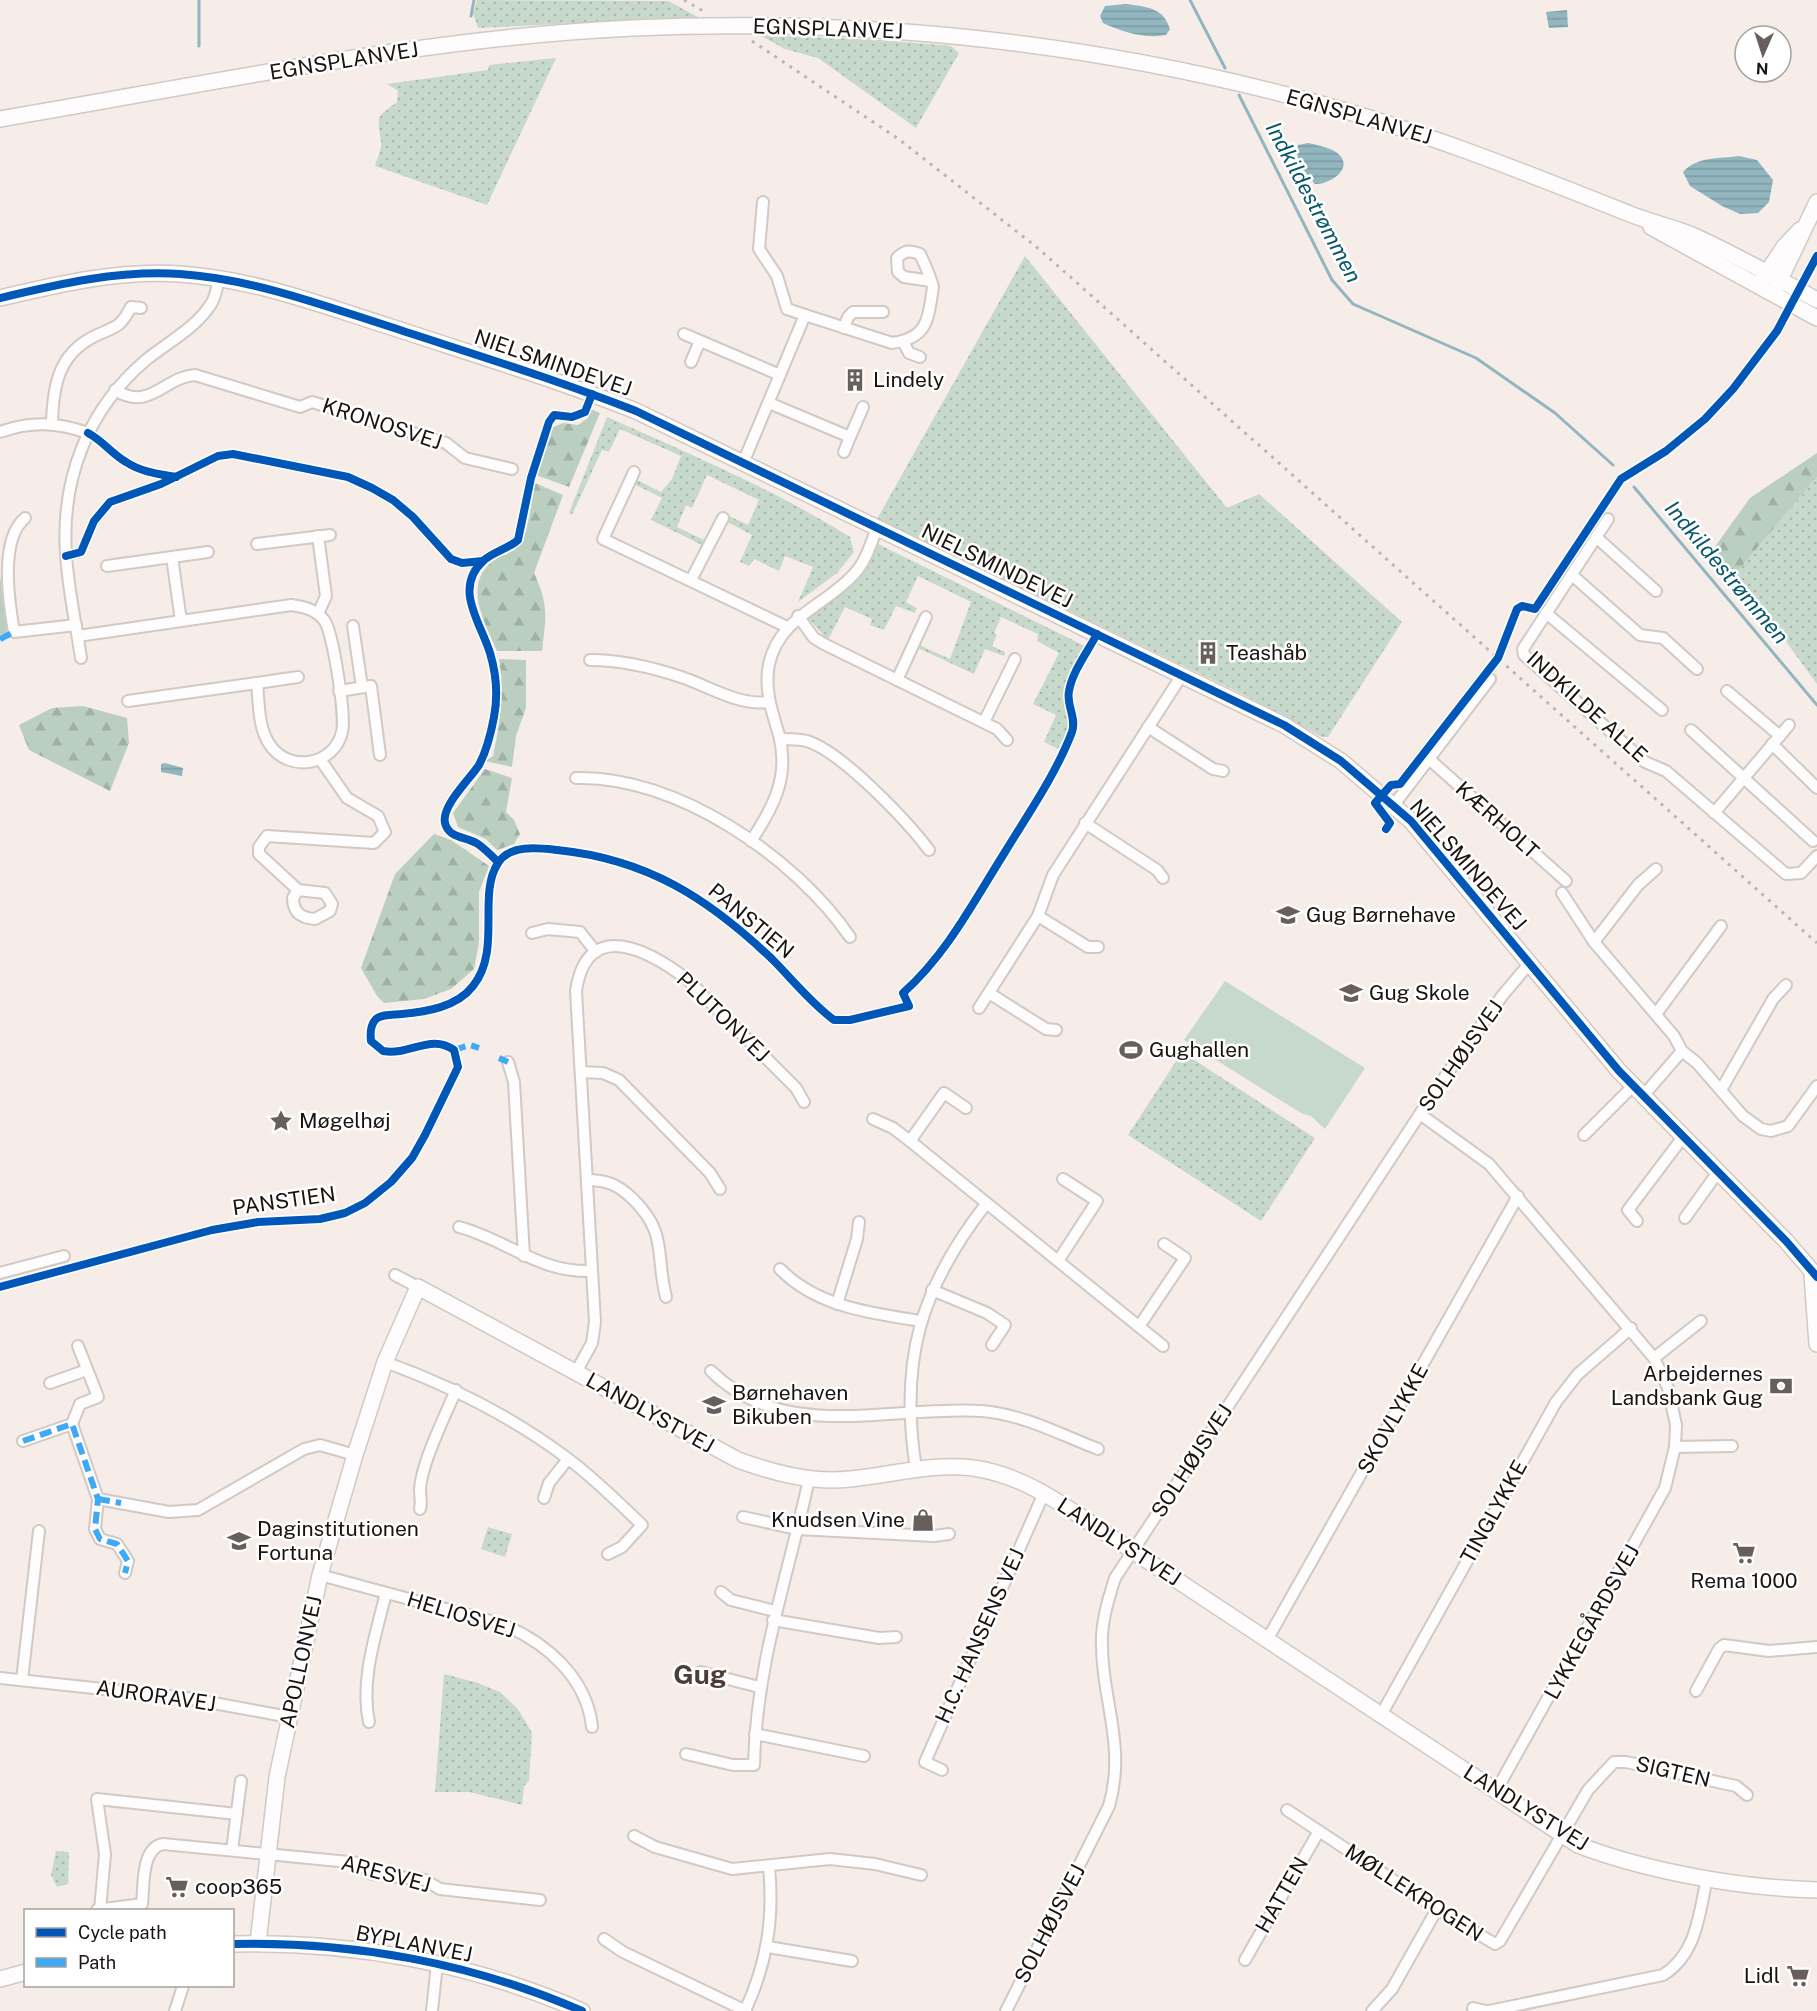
<svg xmlns="http://www.w3.org/2000/svg" width="1817" height="2011" font-family="'Public Sans',sans-serif">
<defs>
<pattern id="green-dots" width="8" height="8" patternUnits="userSpaceOnUse" patternTransform="scale(1.5)"><rect width="8" height="8" fill="#c7d9cb"/><path d="M2 2h.1M6 6h.1" fill="none" stroke="#aab9ad" stroke-width="1.8" stroke-linecap="round"/></pattern>
<pattern id="forest-firs" width="22" height="20" patternUnits="userSpaceOnUse" patternTransform="scale(1.5)"><rect width="22" height="20" fill="#bacfc0"/><path d="M5 1l3.5 6h-7zM16 11l3.5 6h-7z" fill="#9fb1a4"/></pattern>
<pattern id="water-rules" width="6" height="5" patternUnits="userSpaceOnUse" patternTransform="scale(1.5)"><rect width="6" height="5" fill="#92b6bf"/><path d="M0 2.5h6" fill="none" stroke="#7d9ca3"/></pattern>
</defs>
<rect width="100%" height="100%" fill="#f6ede9"/>
<g fill="url(#green-dots)">
<path d="M477,0L668,1L698,17L478,28L473,13Z"/>
<path d="M759,35L881,40L951,46L959,53L916,128L818,58L785,49Z"/>
<path d="M556,58L487,205L375,166C377,159 382,149 381,142C378,116 374,119 397,102L398,91L387,84L488,70L489,65Z"/>
<path d="M1025,256L1227,508L1259,494L1402,622L1328,737H1322L1240,693L877,519Z"/>
<path d="M607,417C690,454 773,489 850,537L854,552L837,573L798,602L813,567L785,556L779,571L754,559L749,566L740,562L752,535L727,522L729,516L748,525L759,500L707,475L692,508L686,505L677,527L704,540L702,545L651,520L662,498L634,484L635,479L661,492L672,479L681,456L620,429L609,452L602,450L572,515L569,513Z"/>
<path d="M1817,477V684L1736,573Z"/>
<path d="M876,543L1085,646L1063,694L1069,727L1058,749L1044,742L1056,715L1033,704L1059,653L1037,641L1038,634L1001,617L994,633L997,635L992,646L1005,652L1004,656L985,649L974,674L918,648L919,645L950,659L971,602L918,576L906,602L917,608L915,613L896,606L884,630L870,625L872,619L845,607L828,640L807,617Z"/>
<path d="M1182,1052L1315,1138L1261,1221L1128,1135Z"/>
<path d="M488,1527L512,1534L505,1557L481,1549Z"/>
<path d="M444,1674L478,1683L500,1692L518,1709L532,1733L529,1781L524,1786L522,1805L469,1792H435Z"/>
<path d="M56,1851L69,1852L68,1884L57,1887L51,1875Z"/>
</g>
<g fill="url(#forest-firs)">
<path d="M591,409L600,413L569,487L536,475L551,428L563,423L578,425L588,418Z"/>
<path d="M1817,453V477L1736,573H1719L1714,548L1750,498Z"/>
<path d="M535,483L563,495L534,573C549,606 546,616 542,651H497C486,624 462,586 492,562C502,553 514,555 521,542C530,526 531,501 535,483Z"/>
<path d="M0,575L7,633L0,635Z"/>
<path d="M499,659L526,660V708L516,736L512,767L485,761L493,756C500,723 505,692 499,659Z"/>
<path d="M83,706L127,718L129,743L110,791L29,750L19,725L52,708Z"/>
<path d="M485,769L512,778L506,812L514,820L520,834L514,844L497,850L486,839L458,827L453,813Z"/>
<path d="M434,834L451,840L489,866L479,892V942L474,969L451,989L424,999L384,1003L377,996L361,968L395,874Z"/>
</g>
<path fill="#c7d9cb" d="M1225,981L1365,1068L1325,1129L1311,1116L1301,1113L1184,1040Z"/>
<g fill="url(#water-rules)">
<path d="M1126,4C1147,7 1163,7 1170,29L1166,35C1145,39 1122,32 1103,23L1100,16L1105,6Z"/>
<path d="M1567,10L1568,27L1549,28L1546,12Z"/>
<path d="M1308,143C1317,145 1328,147 1336,152C1357,167 1330,185 1315,184C1305,172 1294,161 1298,145Z"/>
<path d="M1739,156L1757,160L1773,180L1769,202L1758,213L1740,214L1722,206L1690,186L1683,172C1698,156 1718,159 1739,156Z"/>
<path d="M165,763L183,768L182,776L161,772V764Z"/>
</g>
<g fill="none" stroke-linecap="round" stroke-linejoin="round">
<g stroke="#92b6bf" stroke-width="3">
<path d="M1190,0L1225,68"/>
<path d="M471,16L474,0"/>
<path d="M199,46V0"/>
<path d="M1239,95L1332,280L1353,304L1476,358L1555,413L1613,465"/>
<path d="M1634,487L1817,705"/>
</g>
<g stroke="#d1c9c5" stroke-width="14">
<g id="street">
<path d="M763,202L759,249L777,276L787,309L805,315"/>
<path d="M844,328L848,317L853,312H883"/>
<path d="M684,334L780,375"/>
<path d="M903,341L909,353L920,357"/>
<path d="M691,362L700,341"/>
<path d="M115,390C150,412 164,377 195,375L300,407L312,402L446,443L465,458L512,469"/>
<path d="M769,403L850,437L863,407"/>
<path d="M52,423C53,387 58,355 93,337C115,326 119,330 131,307L141,308"/>
<path d="M0,432C31,421 57,422 88,433"/>
<path d="M844,452L850,437"/>
<path d="M743,463L805,315L892,343C929,338 928,318 933,287C930,275 925,265 920,254C910,250 905,250 897,258L898,272L904,277L931,281"/>
<path d="M634,472L603,539L787,627"/>
<path d="M25,518C0,539 8,597 14,632L76,625"/>
<path d="M1608,519L1523,649L1524,655L1645,762L1666,771L1786,874L1801,873L1817,856"/>
<path d="M318,536L326,596L318,614"/>
<path d="M1596,537L1656,591"/>
<path d="M257,544L330,535"/>
<path d="M172,557L181,621"/>
<path d="M107,566L208,552"/>
<path d="M1572,575L1640,635L1663,638L1697,669"/>
<path d="M691,580L723,518"/>
<path d="M1546,613L1662,710"/>
<path d="M798,616L814,638L824,644L997,729L1007,740"/>
<path d="M353,626L362,687"/>
<path d="M78,636L291,605C304,607 315,609 324,620C333,631 346,717 342,732C334,766 289,773 270,745C258,728 259,703 257,683L128,701"/>
<path d="M81,658C76,624 68,589 66,554C61,478 88,409 146,360C168,342 196,328 211,304C216,297 217,286 219,278"/>
<path d="M590,660C621,660 651,667 681,677C709,686 738,706 769,702"/>
<path d="M897,680L926,617"/>
<path d="M257,683L298,677"/>
<path d="M339,691L371,686L380,755"/>
<path d="M1727,691L1780,736"/>
<path d="M984,722L1015,659"/>
<path d="M1148,727L1213,769L1223,771"/>
<path d="M1691,730L1813,841"/>
<path d="M780,739C789,739 798,739 807,741C842,752 907,821 929,850"/>
<path d="M1772,744L1817,788"/>
<path d="M1429,759L1566,881"/>
<path d="M576,778C676,775 795,857 850,937"/>
<path d="M1393,806L1490,679"/>
<path d="M1714,813L1789,725"/>
<path d="M1085,823L1157,870L1163,878"/>
<path d="M751,841C773,808 790,777 779,735C772,712 764,689 769,664C780,616 826,606 855,573C866,561 871,543 877,528"/>
<path d="M298,890L325,893L332,904L330,911L315,919C301,918 293,912 293,898L298,890L259,854V847L267,836L374,843L385,832L378,816L347,798L320,759"/>
<path d="M1562,893L1594,942L1674,1036L1682,1051L1697,1063L1743,1116L1761,1129L1771,1131L1788,1126L1817,1086"/>
<path d="M1038,916L1088,947H1098"/>
<path d="M532,933L548,929L580,932L596,952"/>
<path d="M1594,942L1638,885L1656,869"/>
<path d="M989,993L1046,1029L1056,1030"/>
<path d="M979,1008L1038,916L1053,875L1182,675"/>
<path d="M1656,1014L1721,926"/>
<path d="M508,1062L514,1082L524,1256"/>
<path d="M581,1072L603,1073L619,1080L710,1173L720,1189"/>
<path d="M1721,1090L1773,999L1786,985"/>
<path d="M1643,1096L1682,1051"/>
<path d="M1420,1114L1489,1164L1654,1358L1668,1388L1676,1425L1675,1447L1665,1488L1496,1791"/>
<path d="M873,1119L893,1128L910,1141L1163,1346"/>
<path d="M1584,1135L1633,1086"/>
<path d="M910,1141L944,1093L966,1108"/>
<path d="M587,1180C608,1180 618,1185 633,1199C668,1234 655,1253 666,1297"/>
<path d="M1685,1218L1718,1172"/>
<path d="M1637,1221L1628,1210L1683,1137"/>
<path d="M459,1227C508,1240 538,1273 592,1271"/>
<path d="M1058,1261L1097,1201L1063,1179"/>
<path d="M780,1269C817,1307 871,1313 921,1321"/>
<path d="M0,1273L64,1256"/>
<path d="M395,1275L418,1287"/>
<path d="M932,1290L987,1313L1005,1325L992,1345"/>
<path d="M837,1304L857,1239L859,1222"/>
<path d="M1140,1325L1185,1258L1164,1244"/>
<path d="M1654,1358L1701,1321"/>
<path d="M385,1362C451,1386 511,1416 567,1458C594,1478 618,1502 642,1525L622,1547L608,1554"/>
<path d="M711,1371C785,1444 890,1405 982,1411C1025,1415 1059,1434 1098,1449"/>
<path d="M576,1372L592,1343L595,1322L576,991C587,916 650,951 688,980L796,1088L804,1102"/>
<path d="M50,1383L87,1370"/>
<path d="M72,1424L80,1404L98,1397L78,1346"/>
<path d="M23,1441L72,1424L98,1499L95,1529L100,1539L117,1544L128,1561L125,1573"/>
<path d="M1675,1447L1732,1446"/>
<path d="M916,1469C899,1361 920,1289 986,1204"/>
<path d="M544,1498L549,1483L568,1459"/>
<path d="M98,1499L169,1512L198,1510L304,1449L320,1445L355,1455"/>
<path d="M420,1509C422,1502 420,1498 420,1490C421,1464 445,1416 456,1390"/>
<path d="M743,1517L797,1529L934,1536L949,1534"/>
<path d="M320,1575L502,1624C545,1642 587,1677 592,1727"/>
<path d="M721,1592L731,1600L775,1611"/>
<path d="M773,1620L879,1638L896,1637"/>
<path d="M1267,1640L1518,1196"/>
<path d="M701,1672L759,1687"/>
<path d="M0,1678L187,1698L289,1717"/>
<path d="M22,1680L39,1531"/>
<path d="M1696,1691L1719,1649L1724,1645L1769,1651L1817,1647"/>
<path d="M1381,1715L1556,1402L1578,1374L1631,1328"/>
<path d="M369,1722C360,1680 376,1634 386,1593"/>
<path d="M755,1734L864,1756"/>
<path d="M686,1754L733,1765H754C756,1663 788,1577 809,1479"/>
<path d="M942,1770L925,1762L1044,1493"/>
<path d="M1287,1810L1437,1909L1495,1944L1500,1941L1588,1790L1614,1762H1626L1736,1786L1747,1795"/>
<path d="M634,1836L655,1847L732,1869L830,1859L875,1864L921,1875"/>
<path d="M232,1850L241,1781"/>
<path d="M97,1910L142,1904C144,1886 141,1848 163,1844L359,1863L372,1874L425,1880L440,1889L540,1900"/>
<path d="M100,1910L105,1854L97,1799L237,1814"/>
<path d="M604,1939L623,1952L746,2011"/>
<path d="M768,1947L852,1961"/>
<path d="M1245,1960L1319,1831"/>
<path d="M1473,2008L1486,2011"/>
<path d="M175,2011L183,1986"/>
<path d="M432,2011L437,1964"/>
<path d="M745,2011C767,1963 774,1919 769,1867"/>
<path d="M1006,2011L1109,1806C1127,1744 1100,1697 1102,1636C1103,1616 1109,1597 1115,1578L1437,1088L1502,996L1529,964"/>
<path d="M1372,2011L1392,1989L1437,1909"/>
<path d="M1489,2011L1663,1975C1697,1954 1699,1914 1707,1878"/>
</g>
</g>
<g stroke="#d1c9c5" stroke-width="18">
<g id="secondary">
<path d="M0,119C209,84 420,38 632,28C857,18 1084,41 1302,99C1415,128 1522,171 1630,214C1650,222 1672,227 1692,235C1735,254 1776,278 1817,300"/>
<path d="M1651,227L1817,318"/>
<path d="M1762,280L1784,247L1800,230"/>
<path d="M1776,288L1817,202"/>
<path d="M0,298C59,284 118,270 180,274C253,279 322,305 391,327C473,354 555,379 636,411L1284,725L1341,761L1411,821L1619,1071L1786,1241L1817,1277"/>
<path d="M1812,1275L1817,1344"/>
<path d="M258,1943L277,1777L320,1575L355,1455L385,1362L418,1287L738,1460C774,1473 811,1483 850,1479C892,1475 931,1463 973,1468C1027,1475 1071,1511 1116,1540L1578,1845C1649,1872 1741,1888 1817,1890"/>
<path d="M232,1944C352,1941 472,1963 582,2011"/>
<path d="M0,1979L26,1972"/>
</g>
</g>
<use href="#street" stroke="#fefcfc" stroke-width="10"/>
<use href="#secondary" stroke="#fefcfc" stroke-width="15"/>
<g stroke="#b9b7b6" stroke-width="3" stroke-dasharray="3 6" stroke-linecap="butt">
<path d="M684,0L703,11"/>
<path d="M752,41L900,140L1039,249L1817,943"/>
</g>
<g stroke="#3fa9f5" stroke-width="6" stroke-dasharray="12 6" stroke-linecap="butt">
<path d="M0,639L14,632"/>
<path d="M454,1050L470,1045L479,1048"/>
<path d="M499,1058L508,1062"/>
<path d="M23,1441L72,1424L98,1499L95,1529L100,1539L117,1544L128,1561L125,1573"/>
<path d="M98,1499L121,1503"/>
</g>
<g stroke="#fff" stroke-width="11">
<g id="cycleway">
<path d="M0,298C59,284 118,270 180,274C253,279 322,305 391,327C473,354 555,379 636,411L1284,725L1341,761L1411,821L1619,1071L1786,1241L1817,1277"/>
<path d="M88,433C103,441 111,453 126,462C141,472 159,474 176,477"/>
<path d="M66,556L81,552L94,521L110,502L161,484L218,456L233,454L348,477L372,488L393,500L413,517L451,559L462,563L483,561"/>
<path d="M1386,829L1390,823L1375,803L1391,785L1400,784L1498,658L1517,609L1522,606L1535,609L1621,479L1666,451L1705,419L1733,389L1777,331L1817,256"/>
<path d="M498,862C492,856 485,849 478,844C466,836 449,839 445,823C441,806 470,779 479,765C487,750 491,733 494,717C498,696 496,673 490,653C481,623 453,589 483,561C494,551 508,549 518,540L531,478L549,422L554,415L572,417L585,412L592,394"/>
<path d="M0,1287L212,1230L258,1222L320,1219L345,1213L365,1203L391,1182L412,1158L425,1135L458,1067L454,1050C431,1033 410,1056 383,1051L371,1041C370,1033 370,1025 376,1019C382,1014 394,1015 402,1014C426,1012 457,1007 473,986C502,950 477,895 498,863C510,844 539,848 557,850C647,859 708,898 772,959C792,979 811,1003 834,1020H850L909,1006L903,993C947,954 974,901 1005,852C1028,814 1056,774 1072,732C1077,718 1066,705 1069,691C1072,672 1088,651 1097,634"/>
<path d="M232,1944C352,1941 472,1963 582,2011"/>
</g>
</g>
<use href="#cycleway" stroke="#0057b8" stroke-width="8"/>
</g>
<defs>
<g id="building-bare" transform="scale(1.8)"><path d="M-4-6H4V6H1V3H-1V6H-4ZM-2.5-4.3h1.7v1.8h-1.7ZM.8-4.3h1.7v1.8H.8ZM-2.5-1h1.7V.8h-1.7ZM.8-1h1.7V.8H.8Z" fill="#685f5c" stroke="#fff" stroke-width="2.5" paint-order="stroke"/></g>
<g id="school-bare" transform="scale(1.8)"><path d="M0-5L7-2L0 1L-7-2ZM-4 1L0 2.5L4 1V4Q0 6-4 4Z" fill="#685f5c" stroke="#fff" stroke-width="2.5" paint-order="stroke"/></g>
<g id="stadium-bare" transform="scale(1.8)"><path d="M0-5a6.5 5 0 1 0 0 10a6.5 5 0 1 0 0-10ZM-3.5-1.8h7v3.6h-7Z" fill="#685f5c" stroke="#fff" stroke-width="2.5" paint-order="stroke"/></g>
<g id="sight-bare" transform="scale(1.8)"><path d="M0-6L1.8-2.2L6-1.7L2.9 1.2L3.7 5.4L0 3.3L-3.7 5.4L-2.9 1.2L-6-1.7L-1.8-2.2Z" fill="#685f5c" stroke="#fff" stroke-width="2.5" paint-order="stroke"/></g>
<g id="bank-bare" transform="scale(1.8)"><path d="M-6-4H6V4H-6ZM0-2.3a2.3 2.3 0 1 0 0 4.6a2.3 2.3 0 1 0 0-4.6Z" fill="#685f5c" stroke="#fff" stroke-width="2.5" paint-order="stroke"/></g>
<g id="shop-bare" transform="scale(1.8)"><path d="M-5-2.5h2.3a2.7 3.5 0 0 1 5.4 0H5L5.5 6h-11ZM-1.5-2.5h3a1.5 2.3 0 0 0-3 0Z" fill="#685f5c" stroke="#fff" stroke-width="2.5" paint-order="stroke"/></g>
<g id="supermarket-bare" transform="scale(1.8)"><path d="M-6-5.5h2.5l.6 2H6L4.5 2H-2.5L-4.4-4H-6ZM-1.5 3.2a1.3 1.3 0 1 0 .1 0ZM3 3.2a1.3 1.3 0 1 0 .1 0Z" fill="#685f5c" stroke="#fff" stroke-width="2.5" paint-order="stroke"/></g>
</defs>
<g fill-rule="evenodd">
<use href="#building-bare" x="855" y="380"/>
<use href="#building-bare" x="1208" y="653"/>
<use href="#school-bare" x="1288" y="915"/>
<use href="#school-bare" x="1351" y="993"/>
<use href="#stadium-bare" x="1131" y="1050"/>
<use href="#sight-bare" x="281" y="1121"/>
<use href="#bank-bare" x="1781" y="1386"/>
<use href="#school-bare" x="714" y="1405"/>
<use href="#shop-bare" x="923" y="1520"/>
<use href="#school-bare" x="239" y="1541"/>
<use href="#supermarket-bare" x="1744" y="1553"/>
<use href="#supermarket-bare" x="177" y="1887"/>
<use href="#supermarket-bare" x="1798" y="1976"/>
</g>
<g text-anchor="middle" stroke-width="5" stroke-linejoin="round" paint-order="stroke">
<g font-size="21" fill="#1b1310" stroke="#fff">
<text transform="translate(828 29) rotate(2)" y="7">EGNSPLANVEJ</text>
<text transform="translate(344 61) rotate(-9)" y="7">EGNSPLANVEJ</text>
<text transform="translate(1359 117) rotate(16)" y="7">EGNSPLANVEJ</text>
<text transform="translate(553 363) rotate(19)" y="7">NIELSMINDEVEJ</text>
<text transform="translate(382 424) rotate(18)" y="7">KRONOSVEJ</text>
<text transform="translate(997 566) rotate(26)" y="7">NIELSMINDEVEJ</text>
<text transform="translate(1587 707) rotate(42)" y="7">INDKILDE ALLE</text>
<text transform="translate(1497 820) rotate(42)" y="7">KÆRHOLT</text>
<text transform="translate(1468 865) rotate(49)" y="7">NIELSMINDEVEJ</text>
<text transform="translate(751 921) rotate(40)" y="7">PANSTIEN</text>
<text transform="translate(723 1017) rotate(44)" y="7">PLUTONVEJ</text>
<text transform="translate(1461 1056) rotate(-55)" y="7">SOLHØJSVEJ</text>
<text transform="translate(284 1201) rotate(-8)" y="7">PANSTIEN</text>
<text transform="translate(650 1413) rotate(29)" y="7">LANDLYSTVEJ</text>
<text transform="translate(1393 1419) rotate(-61)" y="7">SKOVLYKKE</text>
<text transform="translate(1192 1461) rotate(-57)" y="7">SOLHØJSVEJ</text>
<text transform="translate(1494 1512) rotate(-61)" y="7">TINGLYKKE</text>
<text transform="translate(1119 1542) rotate(33)" y="7">LANDLYSTVEJ</text>
<text transform="translate(461 1615) rotate(17)" y="7">HELIOSVEJ</text>
<text transform="translate(1592 1622) rotate(-61)" y="7">LYKKEGÅRDSVEJ</text>
<text transform="translate(980 1636) rotate(-66)" y="7">H.C. HANSENS VEJ</text>
<text transform="translate(301 1662) rotate(-78)" y="7">APOLLONVEJ</text>
<text transform="translate(156 1696) rotate(8)" y="7">AURORAVEJ</text>
<text transform="translate(1673 1772) rotate(13)" y="7">SIGTEN</text>
<text transform="translate(1526 1808) rotate(32)" y="7">LANDLYSTVEJ</text>
<text transform="translate(386 1874) rotate(15)" y="7">ARESVEJ</text>
<text transform="translate(1414 1893) rotate(33)" y="7">MØLLEKROGEN</text>
<text transform="translate(1282 1895) rotate(-60)" y="7">HATTEN</text>
<text transform="translate(1050 1924) rotate(-63)" y="7">SOLHØJSVEJ</text>
<text transform="translate(414 1944) rotate(11)" y="7">BYPLANVEJ</text>
</g>
<g font-size="21" fill="#1b1310" stroke="#fff" text-anchor="start">
<text x="873" y="387">Lindely</text>
<text x="1226" y="660">Teashåb</text>
<text x="1306" y="922">Gug Børnehave</text>
<text x="1369" y="1000">Gug Skole</text>
<text x="1149" y="1057">Gughallen</text>
<text x="299" y="1128">Møgelhøj</text>
<text x="1763" y="1381" text-anchor="end">Arbejdernes<tspan x="1763" dy="24">Landsbank Gug</tspan></text>
<text x="732" y="1400">Børnehaven<tspan x="732" dy="24">Bikuben</tspan></text>
<text x="905" y="1527" text-anchor="end">Knudsen Vine</text>
<text x="257" y="1536">Daginstitutionen<tspan x="257" dy="24">Fortuna</tspan></text>
<text x="1744" y="1588" text-anchor="middle">Rema 1000</text>
<text x="195" y="1894">coop365</text>
<text x="1780" y="1983" text-anchor="end">Lidl</text>
</g>
<g font-size="22" font-style="italic" fill="#065868" stroke="#fff">
<text transform="translate(1314 202) rotate(62)" y="8">Indkildestrømmen</text>
<text transform="translate(1727 572) rotate(50)" y="8">Indkildestrømmen</text>
</g>
<g font-size="27" font-weight="bold" fill="#4e3d35" stroke="#fff">
<text x="700" y="1684">Gug</text>
</g>
</g>
<rect x="24" y="1909" width="210" height="78" fill="#ffffff" stroke="#a4a19f" stroke-width="1.5"/>
<rect x="36" y="1928" width="30" height="9" fill="#0057b8" stroke="#a4a19f" stroke-width="1.5"/>
<text x="78" y="1939" font-size="18" fill="#1b1310">Cycle path</text>
<rect x="36" y="1958" width="30" height="9" fill="#3fa9f5" stroke="#a4a19f" stroke-width="1.5"/>
<text x="78" y="1969" font-size="18" fill="#1b1310">Path</text>
<g transform="translate(1763 54) rotate(183)"><circle r="28" fill="#ffffff" stroke="#a4a19f" stroke-width="1.5"/>
<path d="M0-4.5L10 22L0 15L-10 22Z" fill="#685f5c"/>
<text y="-9" font-size="16" font-weight="bold" text-anchor="middle" fill="#1b1310">N</text>
</g>
</svg>
